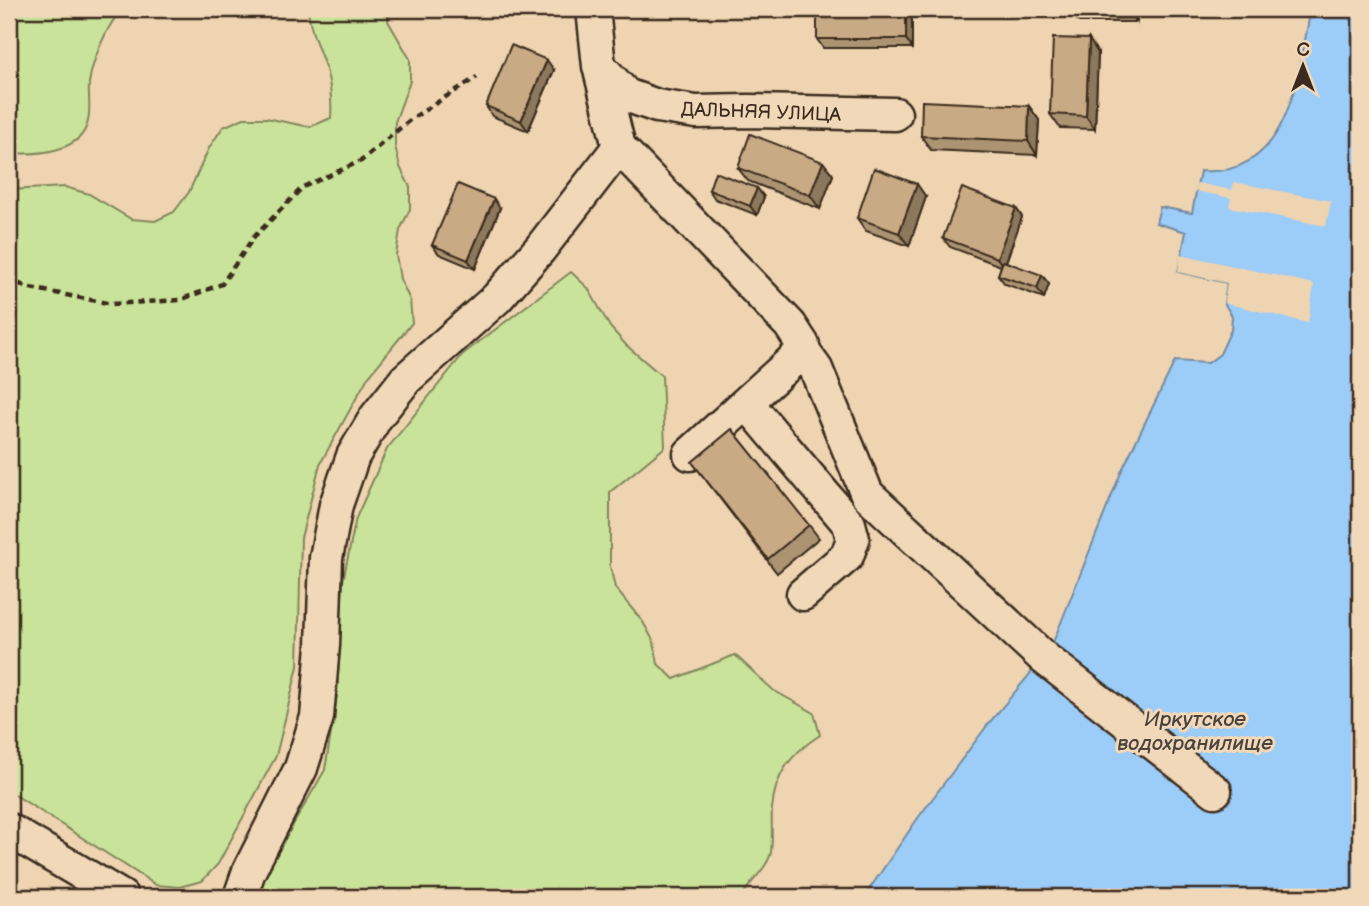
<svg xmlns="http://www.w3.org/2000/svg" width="1369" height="906" font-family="'Balsamiq Sans',sans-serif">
<rect width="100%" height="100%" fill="#eed4b0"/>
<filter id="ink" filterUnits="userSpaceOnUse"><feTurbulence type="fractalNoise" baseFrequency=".0143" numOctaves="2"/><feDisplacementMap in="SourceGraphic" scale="14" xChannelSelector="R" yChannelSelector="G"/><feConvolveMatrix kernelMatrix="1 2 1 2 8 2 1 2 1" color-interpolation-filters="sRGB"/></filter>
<g filter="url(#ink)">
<g fill="#c9e39a" stroke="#82865c" stroke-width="2">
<path d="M9,9H123C107,23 92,62 89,83C88,95 91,109 88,121C82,153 34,155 9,153Z"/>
<path d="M308,9H389L388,21L410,59V81L395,122V146L400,167L410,187V209L400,230L396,255L400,279L410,300L412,323L368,377L320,464L301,538L298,666L276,756L218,864L202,881L179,887L156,885L9,791V190L65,187L89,194L131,219L155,221L174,212L189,192L209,148L223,127L244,118H266L310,127L331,118C332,103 331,88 327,73C320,50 310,33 308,9Z"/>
<path d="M571,272L588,288L610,327L626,345L662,376L665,447L610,492V566L615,588L643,622L654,642L658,664L674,679L735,655L773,690L814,713L820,735C791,754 775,773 772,809C771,823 773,838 771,852C768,868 749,882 742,897H251L325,770L337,696L343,581L356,518L387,449L463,354Z"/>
</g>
<path fill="#9cccf8" stroke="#758ba1" stroke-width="2" d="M1311,9H1360V897H864L918,818L989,723L1050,650L1122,470L1175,361L1208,363L1220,354L1231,330L1232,316L1224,303L1227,283L1178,272L1186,232L1156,223L1160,207L1192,213L1200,171C1291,178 1297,75 1311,9Z"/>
<g fill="#eed4b0">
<path d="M1234,182L1331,201L1326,226L1229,207L1231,198L1195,191L1197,183L1232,190Z"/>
<path d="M1180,254L1314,284L1308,323L1224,303L1227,283L1178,272Z"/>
</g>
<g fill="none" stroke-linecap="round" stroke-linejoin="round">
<g stroke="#3b2a1e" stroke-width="37">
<g id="minor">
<path d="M593,9L599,66L619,147L790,325L803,345V351L690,454"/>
<path d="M600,67L626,95L657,106L696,112L749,111L895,114"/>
<path d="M803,351L816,369L867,494L1044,658L1215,791"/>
<path d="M747,403L849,524L853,539L847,556L803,594"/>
<path d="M9,830L122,897"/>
<path d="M240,897L249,871L301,768L317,717L323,645L326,558L336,505L353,456L376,417L406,379L497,298L540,249L619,147"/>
</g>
</g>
<path stroke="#3b2a1e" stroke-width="4.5" stroke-dasharray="7 5" stroke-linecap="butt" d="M9,277L25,287L112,304L180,300L222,284L253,238L303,187L361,161L411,119L477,77"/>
<use href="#minor" stroke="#f0d8b8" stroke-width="32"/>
</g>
<g fill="#ac9372" stroke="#3b2a1e" stroke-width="2">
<path d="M912,9V48H823L817,39Z"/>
<path d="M1137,9V22H1079L1075,18Z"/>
<path d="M1098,53L1095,129L1060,128L1050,114Z"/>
<path d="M554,70L528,131L492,116L486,106Z"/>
<path d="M1029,106L1039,120L1037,155L931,150L921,136Z"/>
<path d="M823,162L833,175L820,209L748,181L738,168Z"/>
<path d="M757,188L764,197L757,215L715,199L709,190Z"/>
<path d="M926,197L909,246L866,231L857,218Z"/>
<path d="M500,208L475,269L439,254L432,245Z"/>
<path d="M1016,208L1022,217L1006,262L1049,284L1044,298L1005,284L998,275L1001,266L950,247L943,238Z"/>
<path d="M692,462L809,525L819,538L777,573Z"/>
</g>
<g fill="#8c785c" stroke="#3b2a1e" stroke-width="2">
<path d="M906,9H912V48L906,39Z"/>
<path d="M1134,9H1137V22L1134,18Z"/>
<path d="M1089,39L1098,53L1095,129L1086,116Z"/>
<path d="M547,60L554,70L528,131L521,121Z"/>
<path d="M1029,106L1039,120L1037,155L1028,141Z"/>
<path d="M823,162L833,175L820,209L810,195Z"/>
<path d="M917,184L926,197L909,246L899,233Z"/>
<path d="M757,188L764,197L757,215L750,206Z"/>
<path d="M494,199L500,208L475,269L468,260Z"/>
<path d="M1016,208L1022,217L1004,267L997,258Z"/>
<path d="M1042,275L1049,284L1044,298L1037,288Z"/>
</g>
<g fill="#c8ab84" stroke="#3b2a1e" stroke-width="2">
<rect x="817" y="9" width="89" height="30"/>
<rect x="1075" y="9" width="59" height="9"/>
<path d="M1053,38L1089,39L1086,116L1050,114Z"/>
<path d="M511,45L547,60L521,121L486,106Z"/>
<path d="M922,101L1029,106L1028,141L921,136Z"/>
<path d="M750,134L823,162L810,195L738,168Z"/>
<path d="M874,168L917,184L899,233L857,218Z"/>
<path d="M715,172L757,188L750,206L709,190Z"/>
<path d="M458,184L494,199L468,260L432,245Z"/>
<path d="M962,188L1016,208L997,258L943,238Z"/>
<path d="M1003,261L1042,275L1037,288L998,275Z"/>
<path d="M732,429L809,525L768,559L692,462Z"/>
</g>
</g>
<g text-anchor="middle" stroke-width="6" stroke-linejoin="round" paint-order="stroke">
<g font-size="19" fill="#3b2a1e" stroke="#f0d8b8">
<text transform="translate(761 111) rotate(2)" y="7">ДАЛЬНЯЯ УЛИЦА</text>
</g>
<g font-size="21" font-style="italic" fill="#4a423f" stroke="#f0d8b8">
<text x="1195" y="726">Иркутское<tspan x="1195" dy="24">водохранилище</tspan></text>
</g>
</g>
<rect width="1369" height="906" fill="none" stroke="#f0d8b8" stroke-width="35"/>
<rect x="18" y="18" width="1334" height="871" fill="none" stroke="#3b2a1e" stroke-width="2.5" filter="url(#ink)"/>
<g transform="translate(1303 66)" stroke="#f0d8b8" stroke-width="5" paint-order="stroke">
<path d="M0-5L12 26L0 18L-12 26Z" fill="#3b2a1e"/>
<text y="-10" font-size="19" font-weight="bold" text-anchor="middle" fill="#3b2a1e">С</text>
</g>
</svg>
